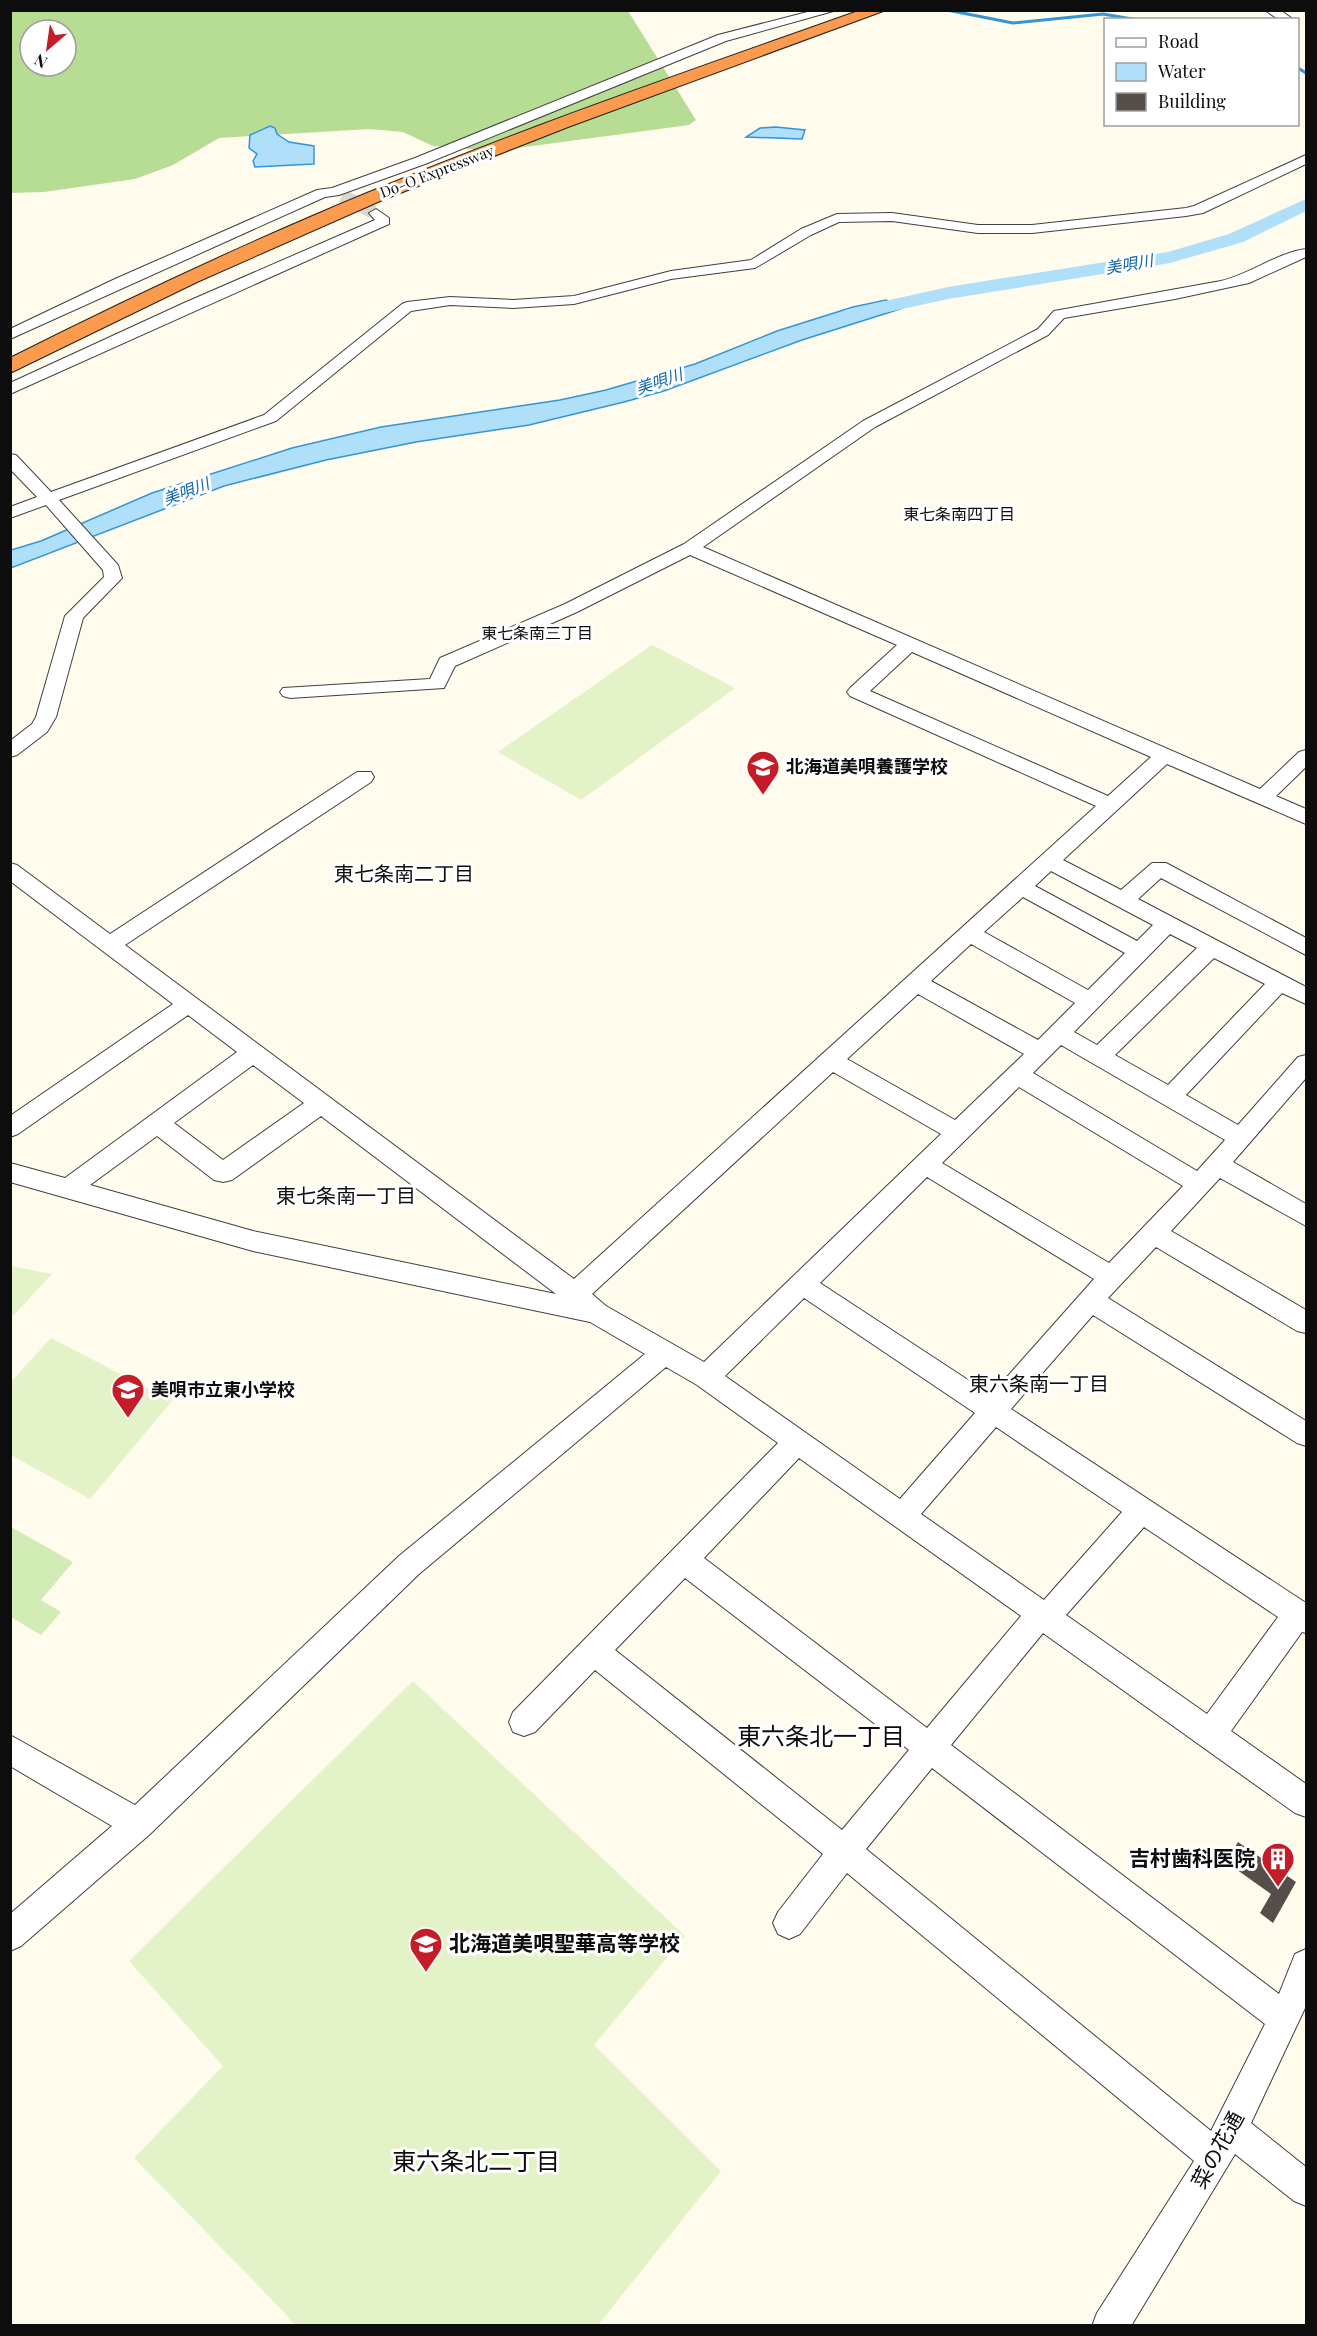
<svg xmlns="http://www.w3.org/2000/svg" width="1317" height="2336" font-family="'Playfair Display','Noto Sans JP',serif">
<rect width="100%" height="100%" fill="#fffbed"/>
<path fill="#d2ecb5" d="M11,1527L73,1562L41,1600L61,1612L41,1635L11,1617Z"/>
<path fill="#b6dd93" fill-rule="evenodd" d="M10,11H628L696,120L689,125L494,151L433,146L403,132L369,129L219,138L173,165L135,179L44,192L11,193ZM30,30H66V66H30Z"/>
<g fill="#e4f2c7">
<path d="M652,645L735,688L581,800L498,752Z"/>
<path d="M11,1266L52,1274L11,1318L10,1266Z"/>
<path d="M51,1338L172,1401L90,1499L11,1455V1382Z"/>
<path d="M413,1681L685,1936L594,2045L721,2171L598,2325H294L285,2313L134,2158L223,2066L129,1961Z"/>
</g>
<g fill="#afdff9" stroke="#3296d5" stroke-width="1.5">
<path d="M270,126L275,128L277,134L289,142L314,146V164L255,167L253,161L257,154L249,148L250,135Z"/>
<path d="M776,127L805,130L802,139L746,137L760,128Z"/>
<path d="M886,300L900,309L802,340L664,391L624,402L529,425L416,442L326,460L224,486L11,568V550L41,541L152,493L292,448L381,427L560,400L606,390L695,364L777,331L853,307Z"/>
</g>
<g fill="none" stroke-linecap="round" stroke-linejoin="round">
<g stroke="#3296d5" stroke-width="3">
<path d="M947,10L1013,23L1103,14L1138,20"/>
<path d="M1298,68L1306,73"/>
</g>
<path fill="#afdff9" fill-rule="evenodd" d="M1306,199V211L1243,242L1170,263L948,299L852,320L845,318L842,314L845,310L948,287L1168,252L1229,234Z"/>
</g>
<path fill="#564e49" d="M1238,1842L1296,1882L1273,1923L1260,1913L1271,1894L1226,1862Z"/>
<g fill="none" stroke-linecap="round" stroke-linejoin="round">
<path stroke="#dbd7cb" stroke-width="14" stroke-dasharray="14 7" stroke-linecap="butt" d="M342,196L376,213"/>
<g stroke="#404040" stroke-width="2">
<g id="minor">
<path d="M815,10H837L726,41L425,164L339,195L325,197L10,339V329L115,279L317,190L332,188L415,158L718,35Z"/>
<path d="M1265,10H1280L1294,20H1279Z"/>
<path d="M1306,155V164L1203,213L1186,216L1032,233H978L892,221L839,222L811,235L755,268L671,279L574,304L513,308L450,305L411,311L276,421L59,500L118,565L122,578L83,618L56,717L47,732L17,755L10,757V741L32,724L36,717L65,616L104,577L103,570L46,505L10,518V507L37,497L10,469V454L16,455L51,492L264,415L402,304L407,302L450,297L513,300L574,296L671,271L751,260L801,229L837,214L892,213L978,225H1032L1186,208L1194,206Z"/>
<path d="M376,209L389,218V224L10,394V383L184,303L375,220L369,213Z"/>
<path d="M1306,249V257L1249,283L1175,299L1064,318L1048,335L875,427L703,547L1260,789L1299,752L1306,750V767L1276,796L1306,809V824L1167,764L1063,860L1121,890L1152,863H1166L1306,938V955L1161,878L1138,899L1306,987V1004L1282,993L1186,1095L1238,1125L1298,1057L1306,1055V1078L1233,1162L1306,1204V1226L1220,1178L1171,1231L1306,1310V1333L1297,1331L1156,1247L1108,1298L1306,1421V1446L1297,1443L1093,1315L1011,1409L1306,1603V1633L1302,1632L1231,1731L1306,1784V1817L1295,1813L1043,1633L951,1745L1279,1994L1295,1954L1306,1949V2006L1251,2123L1306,2167V2206L1294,2201L1235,2154L1131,2326H1092L1097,2313L1194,2161L847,1873L800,1934L789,1939L778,1934L773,1923L778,1912L823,1854L595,1670L535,1732L524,1736L513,1732L509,1722L513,1712L778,1443L697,1385L666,1367L419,1574L149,1835L21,1946L10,1951V1914L112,1826L10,1766V1735L135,1805L399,1556L645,1354L590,1322L253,1251L10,1182V1163L65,1178L237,1052L188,1015L18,1134L10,1137V1116L173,1004L10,881V863L17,865L110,934L357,772H371L374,777L371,782L125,945L574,1279L1096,806L850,696L847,692L850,688L897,645L690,555L577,612L455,666L444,688L290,698L283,696L280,692L283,688L430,679L440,658L565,604L684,544L863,421L1038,329L1054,311L1221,281C1251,274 1276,253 1306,249ZM912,652L1151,757L1108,796L870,691ZM1051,871L1153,925L1137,941L1035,886ZM1023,897L1125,953L1088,990L984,932ZM1170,934L1197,948L1097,1045L1074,1032ZM971,944L1075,1003L1038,1040L931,981ZM1214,958L1265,984L1168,1085L1115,1055ZM918,994L1024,1054L955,1120L847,1059ZM1061,1045L1225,1140L1197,1171L1033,1073ZM253,1065L304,1103L223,1160L174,1123ZM833,1072L941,1134L704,1362L606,1306L592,1294ZM1019,1087L1183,1186L1109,1263L942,1163ZM321,1116L556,1294L253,1231L90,1185L157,1136L214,1180L223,1182L232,1180ZM927,1177L1094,1279L991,1395L820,1283ZM804,1298L975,1413L900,1499L725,1376ZM996,1427L1122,1512L1044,1600L921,1514ZM799,1458L1021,1616L927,1728L704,1558ZM1144,1527L1278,1617L1207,1714L1066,1615ZM685,1578L909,1750L842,1830L615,1650ZM932,1768L1265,2024L1211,2131L866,1849Z"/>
</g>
</g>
<g stroke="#1e1e1e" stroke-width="2">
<path id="highway" d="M861,10H886L568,127L380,201L197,282L10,373V358C127,299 246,243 367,193C529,126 695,69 861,10Z"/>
</g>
<use href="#minor" fill="#fff" fill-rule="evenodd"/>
<use href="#highway" fill="#fc9b4e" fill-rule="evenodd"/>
</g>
<defs>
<g id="school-pin" transform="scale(1.725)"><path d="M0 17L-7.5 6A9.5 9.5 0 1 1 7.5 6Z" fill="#c51d28" stroke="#fff"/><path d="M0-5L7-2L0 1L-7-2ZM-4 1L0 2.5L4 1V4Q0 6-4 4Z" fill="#fff"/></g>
<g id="building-pin" transform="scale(1.725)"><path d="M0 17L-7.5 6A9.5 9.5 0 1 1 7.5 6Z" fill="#c51d28" stroke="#fff"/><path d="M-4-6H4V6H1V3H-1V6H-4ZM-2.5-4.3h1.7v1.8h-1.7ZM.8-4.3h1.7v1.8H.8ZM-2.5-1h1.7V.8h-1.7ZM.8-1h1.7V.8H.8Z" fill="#fff"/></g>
</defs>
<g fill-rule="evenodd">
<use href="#school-pin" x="763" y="767"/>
<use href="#school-pin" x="128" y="1390"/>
<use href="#building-pin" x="1278" y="1859"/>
<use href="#school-pin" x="426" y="1944"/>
</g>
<g text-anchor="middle" stroke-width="6" stroke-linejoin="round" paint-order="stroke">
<g font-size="15" fill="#0d0d0d" stroke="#fff">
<text transform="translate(437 172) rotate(-21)" y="5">Do-O Expressway</text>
</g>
<g font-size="16" font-style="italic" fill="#0f67a6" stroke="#fff">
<text transform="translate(1129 264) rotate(-10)" y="6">美唄川</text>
<text transform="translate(659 381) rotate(-19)" y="6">美唄川</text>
<text transform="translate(186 491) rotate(-21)" y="6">美唄川</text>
</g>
<g font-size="16" fill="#0d0d0d" stroke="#fff">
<text x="959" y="520">東七条南四丁目</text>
<text x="537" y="639">東七条南三丁目</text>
</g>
<g font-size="18" font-weight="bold" fill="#0d0d0d" stroke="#fff" text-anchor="start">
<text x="786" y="773">北海道美唄養護学校</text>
<text x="151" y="1396">美唄市立東小学校</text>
</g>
<g font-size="20" fill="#0d0d0d" stroke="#fff">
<text x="404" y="881">東七条南二丁目</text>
<text x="346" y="1203">東七条南一丁目</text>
<text x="1039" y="1391">東六条南一丁目</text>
</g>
<g font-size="21" font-weight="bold" fill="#0d0d0d" stroke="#fff" text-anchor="end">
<text x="1255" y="1866">吉村歯科医院</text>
<text x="449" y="1951" text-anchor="start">北海道美唄聖華高等学校</text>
</g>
<g font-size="21" fill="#0d0d0d" stroke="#fff">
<text transform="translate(1218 2150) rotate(-61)" y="7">菜の花通</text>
</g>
<g font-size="24" fill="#0d0d0d" stroke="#fff">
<text x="821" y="1745">東六条北一丁目</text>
<text x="476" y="2170">東六条北二丁目</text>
</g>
</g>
<rect width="1317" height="2336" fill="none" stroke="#0d0d0d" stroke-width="24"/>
<rect x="1104" y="18" width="195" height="108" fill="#ffffff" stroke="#9e9e9e" stroke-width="1.5"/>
<rect x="1116" y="38" width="30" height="9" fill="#ffffff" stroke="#9e9e9e" stroke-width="1.5"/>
<text x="1158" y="48" font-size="18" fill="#0d0d0d">Road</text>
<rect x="1116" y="63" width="30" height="18" fill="#afdff9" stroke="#9e9e9e" stroke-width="1.5"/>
<text x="1158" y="78" font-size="18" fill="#0d0d0d">Water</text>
<rect x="1116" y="93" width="30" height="18" fill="#564e49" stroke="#9e9e9e" stroke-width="1.5"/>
<text x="1158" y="108" font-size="18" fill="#0d0d0d">Building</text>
<g transform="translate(48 48) rotate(209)"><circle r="28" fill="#ffffff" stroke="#9e9e9e" stroke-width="1.5"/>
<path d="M0-4.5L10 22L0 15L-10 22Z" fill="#c51d28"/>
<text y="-9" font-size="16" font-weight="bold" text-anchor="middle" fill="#0d0d0d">N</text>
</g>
</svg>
